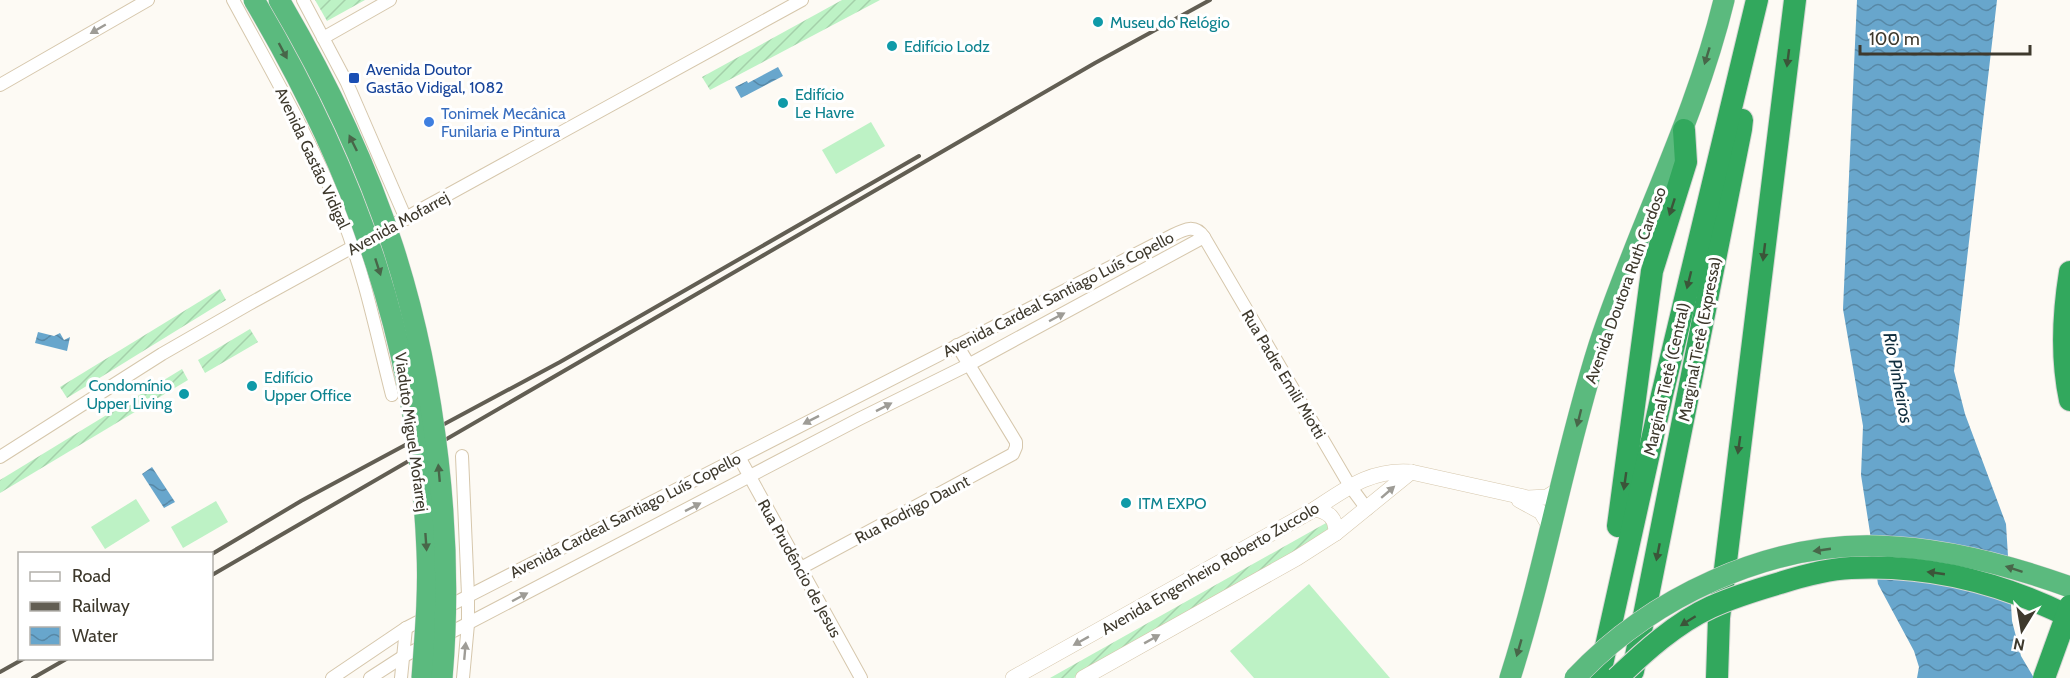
<svg xmlns="http://www.w3.org/2000/svg" width="2070" height="678" font-family="Cabin,sans-serif">
<defs>
<pattern id="garden-furrows" width="10" height="10" patternUnits="userSpaceOnUse" patternTransform="scale(1.5)"><rect width="10" height="10" fill="#bdf2c5"/><path d="M-1 1l2-2M0 10L10 0M9 11l2-2" fill="none" stroke="#a4d0aa"/></pattern>
<pattern id="water-waves" width="16" height="10" patternUnits="userSpaceOnUse" patternTransform="scale(1.5)"><rect width="16" height="10" fill="#68a6cc"/><path d="M0 5q4-4 8 0t8 0" fill="none" stroke="#5788a6"/></pattern>
</defs>
<rect width="100%" height="100%" fill="#fdfaf4"/>
<g fill="#bdf2c5">
<path d="M871,122L885,146L836,174L822,150Z"/>
<path d="M136,499L150,521L105,549L91,527Z"/>
<path d="M216,501L228,522L183,548L171,527Z"/>
<path d="M1309,584L1390,678H1254L1230,651Z"/>
</g>
<g fill="url(#garden-furrows)">
<path d="M315,0H365L327,21Z"/>
<path d="M842,0H880L710,90L702,77Z"/>
<path d="M220,289L226,300L67,398L60,387Z"/>
<path d="M250,329L258,342L205,373L198,360Z"/>
<path d="M182,369L188,380L0,493V480Z"/>
<path d="M1326,523L1332,534L1074,678H1050Z"/>
</g>
<g fill="url(#water-waves)">
<path d="M1857,0H1997L1954,371L1965,414L2006,524L2012,621L2021,656L2034,678H1917L1919,667L1914,651L1878,584L1861,475L1863,426L1843,309Z"/>
<path d="M778,67L783,76L741,98L735,87L747,81L748,83Z"/>
<path d="M38,332L54,336L60,333L64,340L70,337L67,351L35,343Z"/>
<path d="M152,467L175,502L164,508L142,474Z"/>
</g>
<g fill="none" stroke-linecap="round" stroke-linejoin="round">
<g stroke="#d6c7ac" stroke-width="14">
<g id="minor">
<path d="M233,0C272,72 313,143 343,219C365,276 377,336 392,395"/>
<path d="M303,0L347,83L406,219"/>
<path d="M323,38L390,0"/>
<path d="M0,85L148,0"/>
<path d="M1204,237L1350,486L1367,509"/>
<path d="M462,456L468,595V624L463,678"/>
<path d="M0,457L162,354L249,304L802,0"/>
<path d="M739,457L861,678"/>
<path d="M799,569L1013,454L1016,447V442L957,345"/>
<path d="M332,678L406,628L1173,235C1185,229 1195,224 1204,237L970,364L859,419L442,637"/>
<path d="M370,678L404,656L427,644"/>
<path d="M401,678L406,628"/>
</g>
</g>
<g stroke="#d6c7ac" stroke-width="16">
<g id="tertiary">
<path d="M1519,500L1541,512L1551,529"/>
<path d="M1315,509C1329,512 1336,518 1336,533"/>
<path d="M1013,678L1315,509C1347,488 1371,469 1411,472L1528,498L1547,497L1561,488"/>
<path d="M1083,678L1297,558L1336,533L1411,472"/>
</g>
</g>
<g stroke="#d8d7d5" stroke-width="22">
<path id="trunk" d="M1510,678C1545,569 1564,455 1599,345C1637,229 1695,120 1724,0"/>
</g>
<g stroke="#d8d7d5" stroke-width="24">
<g id="motorway">
<path d="M2070,272C2063,315 2061,358 2070,400"/>
<path d="M1618,526L1652,271L1686,162L1684,130"/>
<path d="M1633,671L1741,129L1742,120"/>
<path d="M1599,678L1662,395L1757,0"/>
<path d="M1717,678L1719,618L1795,0"/>
</g>
</g>
<use href="#minor" stroke="#fff" stroke-width="12"/>
<use href="#tertiary" stroke="#fff" stroke-width="15"/>
<use href="#trunk" stroke="#5bba7e" stroke-width="21"/>
<use href="#motorway" stroke="#32a85d" stroke-width="22"/>
<g stroke="#625e53" stroke-width="4">
<path d="M212,554L301,501L560,362L919,156"/>
<path d="M212,575L1095,63L1210,0"/>
<path d="M0,672L25,658"/>
<path d="M33,678L68,658"/>
</g>
<g stroke="#d8d7d5" stroke-width="22" stroke-linecap="butt">
<g id="trunk-bridge">
<path d="M254,0C357,173 419,349 427,551C429,593 425,636 422,678"/>
<path d="M279,0C325,78 365,161 393,247C436,380 454,539 442,678"/>
<path d="M1575,678C1650,598 1768,542 1879,546C1945,548 2009,565 2070,587"/>
</g>
</g>
<g stroke="#d8d7d5" stroke-width="24" stroke-linecap="butt">
<g id="motorway-bridge">
<path d="M1617,678C1644,652 1676,623 1711,607C1733,597 1756,590 1780,583C1802,576 1827,569 1851,568C1928,564 2002,583 2070,617"/>
<path d="M2044,678L2070,606"/>
</g>
</g>
<use href="#trunk-bridge" stroke="#5bba7e" stroke-width="21"/>
<use href="#motorway-bridge" stroke="#32a85d" stroke-width="22"/>
</g>
<defs><path id="oneway-solid" d="M-6-.8H1V-3.2L6.5 0L1 3.2V.8H-6Z" transform="scale(1.5)"/></defs>
<g fill="#9e9c96">
<use href="#oneway-solid" transform="translate(98 29) rotate(150)"/>
<use href="#oneway-solid" transform="translate(1057 317) rotate(-28)"/>
<use href="#oneway-solid" transform="translate(884 407) rotate(-27)"/>
<use href="#oneway-solid" transform="translate(811 420) rotate(153)"/>
<use href="#oneway-solid" transform="translate(1388 492) rotate(-41)"/>
<use href="#oneway-solid" transform="translate(693 507) rotate(-27)"/>
<use href="#oneway-solid" transform="translate(520 597) rotate(-28)"/>
<use href="#oneway-solid" transform="translate(1152 639) rotate(-29)"/>
<use href="#oneway-solid" transform="translate(1081 641) rotate(151)"/>
<use href="#oneway-solid" transform="translate(465 651) rotate(-85)"/>
</g>
<g fill="#486649">
<use href="#oneway-solid" transform="translate(283 51) rotate(62)"/>
<use href="#oneway-solid" transform="translate(1707 56) rotate(107)"/>
<use href="#oneway-solid" transform="translate(353 143) rotate(-116)"/>
<use href="#oneway-solid" transform="translate(378 267) rotate(72)"/>
<use href="#oneway-solid" transform="translate(1579 418) rotate(104)"/>
<use href="#oneway-solid" transform="translate(439 473) rotate(-95)"/>
<use href="#oneway-solid" transform="translate(426 542) rotate(86)"/>
<use href="#oneway-solid" transform="translate(1822 550) rotate(172)"/>
<use href="#oneway-solid" transform="translate(2014 569) rotate(-162)"/>
<use href="#oneway-solid" transform="translate(1519 648) rotate(106)"/>
</g>
<g fill="#3b5539">
<use href="#oneway-solid" transform="translate(1788 58) rotate(97)"/>
<use href="#oneway-solid" transform="translate(1672 207) rotate(108)"/>
<use href="#oneway-solid" transform="translate(1764 252) rotate(97)"/>
<use href="#oneway-solid" transform="translate(1689 280) rotate(104)"/>
<use href="#oneway-solid" transform="translate(1739 445) rotate(98)"/>
<use href="#oneway-solid" transform="translate(1625 481) rotate(98)"/>
<use href="#oneway-solid" transform="translate(1658 552) rotate(101)"/>
<use href="#oneway-solid" transform="translate(1936 573) rotate(-172)"/>
<use href="#oneway-solid" transform="translate(1688 621) rotate(148)"/>
</g>
<g fill="#0f9aa8" stroke="#fff" stroke-width="2">
<circle cx="1098" cy="22" r="6"/>
<circle cx="892" cy="46" r="6"/>
<circle cx="783" cy="103" r="6"/>
<circle cx="252" cy="386" r="6"/>
<circle cx="184" cy="394" r="6"/>
<circle cx="1126" cy="503" r="6"/>
</g>
<rect fill="#1a4fb4" stroke="#fff" stroke-width="2" x="348" y="72" width="12" height="12" rx="3"/>
<circle fill="#3f7fe0" stroke="#fff" stroke-width="2" cx="429" cy="122" r="6"/>
<g text-anchor="middle" stroke-width="6" stroke-linejoin="round" paint-order="stroke">
<g font-size="16" fill="#0d838f" stroke="#fff" text-anchor="start">
<text x="1110" y="28">Museu do Relógio</text>
<text x="904" y="52">Edifício Lodz</text>
<text x="795" y="100">Edifício<tspan x="795" dy="18">Le Havre</tspan></text>
<text x="264" y="383">Edifício<tspan x="264" dy="18">Upper Office</tspan></text>
<text x="172" y="391" text-anchor="end">Condomínio<tspan x="172" dy="18">Upper Living</tspan></text>
<text x="1138" y="509">ITM EXPO</text>
</g>
<g font-size="16" fill="#164399" stroke="#fff" text-anchor="start">
<text x="366" y="75">Avenida Doutor<tspan x="366" dy="18">Gastão Vidigal, 1082</tspan></text>
</g>
<g font-size="16" fill="#366cbe" stroke="#fff" text-anchor="start">
<text x="441" y="119">Tonimek Mecânica<tspan x="441" dy="18">Funilaria e Pintura</tspan></text>
</g>
<g font-size="16" fill="#3e392d" stroke="#fff">
<text transform="translate(313 158) rotate(65)" y="6">Avenida Gastão Vidigal</text>
<text transform="translate(398 223) rotate(-29)" y="6">Avenida Mofarrej</text>
<text transform="translate(1625 285) rotate(-70)" y="6">Avenida Doutora Ruth Cardoso</text>
<text transform="translate(1058 294) rotate(-27)" y="6">Avenida Cardeal Santiago Luís Copello</text>
<text transform="translate(1699 339) rotate(-79)" y="6">Marginal Tietê (Expressa)</text>
<text transform="translate(1284 374) rotate(59)" y="6">Rua Padre Emili Miotti</text>
<text transform="translate(1666 379) rotate(-77)" y="6">Marginal Tietê (Central)</text>
<text transform="translate(412 432) rotate(82)" y="6">Viaduto Miguel Mofarrej</text>
<text transform="translate(912 509) rotate(-28)" y="6">Rua Rodrigo Daunt</text>
<text transform="translate(625 515) rotate(-27)" y="6">Avenida Cardeal Santiago Luís Copello</text>
<text transform="translate(800 568) rotate(61)" y="6">Rua Prudêncio de Jesus</text>
<text transform="translate(1210 568) rotate(-30)" y="6">Avenida Engenheiro Roberto Zuccolo</text>
</g>
<g font-size="18" font-style="italic" fill="#112e3e" stroke="#fff">
<text transform="translate(1898 378) rotate(79)" y="6">Rio Pinheiros</text>
</g>
</g>
<rect x="18" y="552" width="195" height="108" fill="#ffffff" stroke="#b2b0ab" stroke-width="1.5"/>
<rect x="30" y="572" width="30" height="9" fill="#ffffff" stroke="#b2b0ab" stroke-width="1.5"/>
<text x="72" y="582" font-size="18" fill="#3e392d">Road</text>
<rect x="30" y="602" width="30" height="9" fill="#625e53" stroke="#b2b0ab" stroke-width="1.5"/>
<text x="72" y="612" font-size="18" fill="#3e392d">Railway</text>
<rect x="30" y="627" width="30" height="18" fill="url(#water-waves)" stroke="#b2b0ab" stroke-width="1.5"/>
<text x="72" y="642" font-size="18" fill="#3e392d">Water</text>
<g transform="translate(2022 630) rotate(191)" stroke="#ffffff" stroke-width="4.5" paint-order="stroke">
<path d="M0-4.5L10 22L0 15L-10 22Z" fill="#3e392d"/>
<text y="-9" font-size="16" font-weight="bold" text-anchor="middle" fill="#3e392d">N</text>
</g>
<path d="M1860 45v9h170v-9" fill="none" stroke="#3e392d" stroke-width="3"/>
<text x="1869" y="45" font-size="18" fill="#3e392d" stroke="#ffffff" stroke-width="4.5" paint-order="stroke">100 m</text>
</svg>
